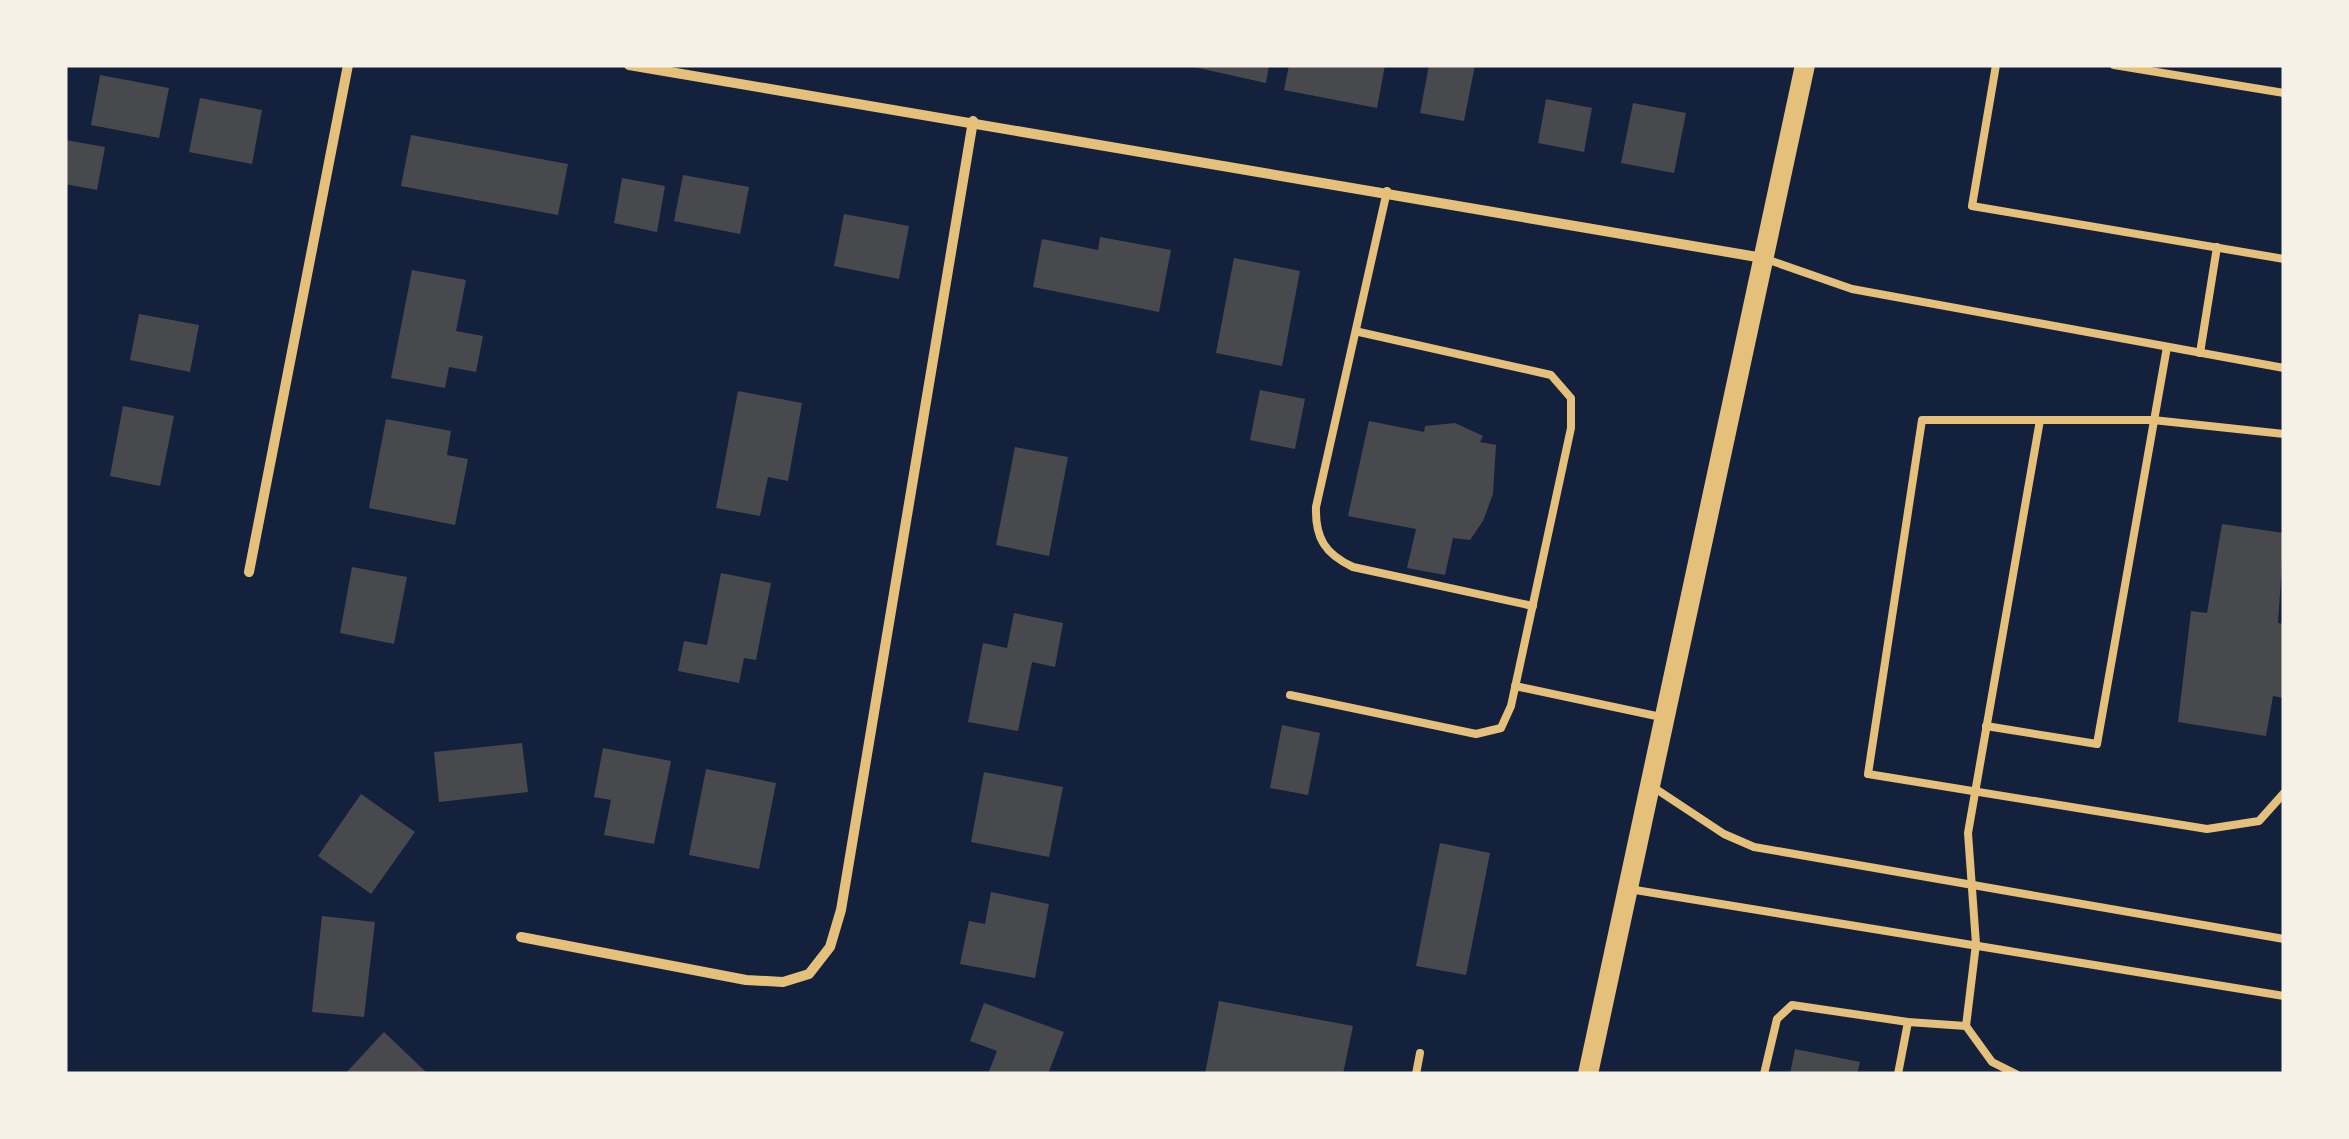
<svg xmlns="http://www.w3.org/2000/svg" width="2349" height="1139" font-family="'Fira Sans',sans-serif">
<rect width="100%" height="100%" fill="#14213d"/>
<g fill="#48494c">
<path d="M1185,65H1269L1266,83Z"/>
<path d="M1289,65H1385L1377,108L1284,90Z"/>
<path d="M1429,65H1475L1464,121L1420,113Z"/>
<path d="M100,75L169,88L159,138L91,125Z"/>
<path d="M200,98L262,110L252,164L189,152Z"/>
<path d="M1546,99L1592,108L1584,152L1538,143Z"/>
<path d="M1633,103L1686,113L1674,173L1621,163Z"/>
<path d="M411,135L568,164L558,215L401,186Z"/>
<path d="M65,140L105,147L97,190L65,184Z"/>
<path d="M683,175L749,187L740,234L674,221Z"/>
<path d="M622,178L665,186L657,232L614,223Z"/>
<path d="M844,214L909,226L899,279L834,266Z"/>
<path d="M1100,237L1171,250L1159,312L1033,287L1042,239L1098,250Z"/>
<path d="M1234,258L1300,271L1282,366L1216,353Z"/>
<path d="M412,270L466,280L456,331L483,336L476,372L449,367L445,388L391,378Z"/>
<path d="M139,314L199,325L190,372L130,360Z"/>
<path d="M1260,390L1305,399L1295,449L1250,440Z"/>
<path d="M738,391L802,403L788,481L768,477L760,516L716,508Z"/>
<path d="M123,406L174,416L160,486L110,476Z"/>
<path d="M386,419L451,431L447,455L468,459L455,525L369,508Z"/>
<path d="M1369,421L1424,432L1425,426L1455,423L1483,436L1480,442L1496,445L1493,494L1483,521L1470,540L1453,538L1445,575L1407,568L1416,529L1348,516Z"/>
<path d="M1015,447L1068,457L1049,556L996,545Z"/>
<path d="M2222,524L2284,533L2278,623L2284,624V690L2283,698L2273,696L2266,736L2178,722L2191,611L2207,613Z"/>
<path d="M352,567L407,577L394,644L340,633Z"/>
<path d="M721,573L771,583L756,660L744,658L739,683L678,671L684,641L707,645Z"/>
<path d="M1014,613L1063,623L1055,667L1032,662L1018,731L968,722L983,643L1007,648Z"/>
<path d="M1282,725L1320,733L1308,795L1270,788Z"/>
<path d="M522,743L528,792L439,802L434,752Z"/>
<path d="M603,748L671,761L654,844L604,835L611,800L594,797Z"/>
<path d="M706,769L776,783L759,869L689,855Z"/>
<path d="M984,772L1063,787L1049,857L971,842Z"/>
<path d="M361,794L415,832L371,894L318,856Z"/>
<path d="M1440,843L1490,853L1466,975L1416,966Z"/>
<path d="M991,892L1049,904L1035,978L960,964L969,921L985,924Z"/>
<path d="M322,916L375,922L364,1017L312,1012Z"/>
<path d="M1219,1001L1353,1026L1343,1074H1205Z"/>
<path d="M984,1003L1064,1032L1048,1074H988L997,1051L970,1041Z"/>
<path d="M384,1032L428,1074H345Z"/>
<path d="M1795,1049L1860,1062L1857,1074H1790Z"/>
</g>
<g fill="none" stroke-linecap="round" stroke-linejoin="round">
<g stroke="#e5c07b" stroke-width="8">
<path d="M1996,65L1972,206L2284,259"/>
<path d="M2114,65L2284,93"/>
<path d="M1387,191L1316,507C1315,538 1325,554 1353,567L1533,606"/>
<path d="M1766,259L1852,289L2284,368"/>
<path d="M2200,353L2217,247"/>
<path d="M2284,434L2153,420H1922L1868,774L2207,829L2259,821L2284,793"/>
<path d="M1515,686L1661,717"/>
<path d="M1290,695L1476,734L1501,728L1511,706L1571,428V398L1551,375L1359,332"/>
<path d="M1986,726L2097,744L2167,347"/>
<path d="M1653,787L1724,834L1754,847L2284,939"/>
<path d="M1629,889L2284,996"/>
<path d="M1966,1026L1992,1062L2016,1074"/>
<path d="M1416,1074L1420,1053"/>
<path d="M1764,1074L1777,1019L1792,1005L1908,1022L1966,1026L1976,944L1968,833L2040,420"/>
<path d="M1898,1074L1908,1022"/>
</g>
<g stroke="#e5c07b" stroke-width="10">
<path d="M629,65L1763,258"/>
<path d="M249,572L348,65"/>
<path d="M521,937L746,980L783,982L809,974L830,947L841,910L973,121"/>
</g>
<path stroke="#e5c07b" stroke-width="20" d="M1588,1074L1805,65"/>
</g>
<rect width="2349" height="1139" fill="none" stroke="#f6f1e7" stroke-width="135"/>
</svg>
